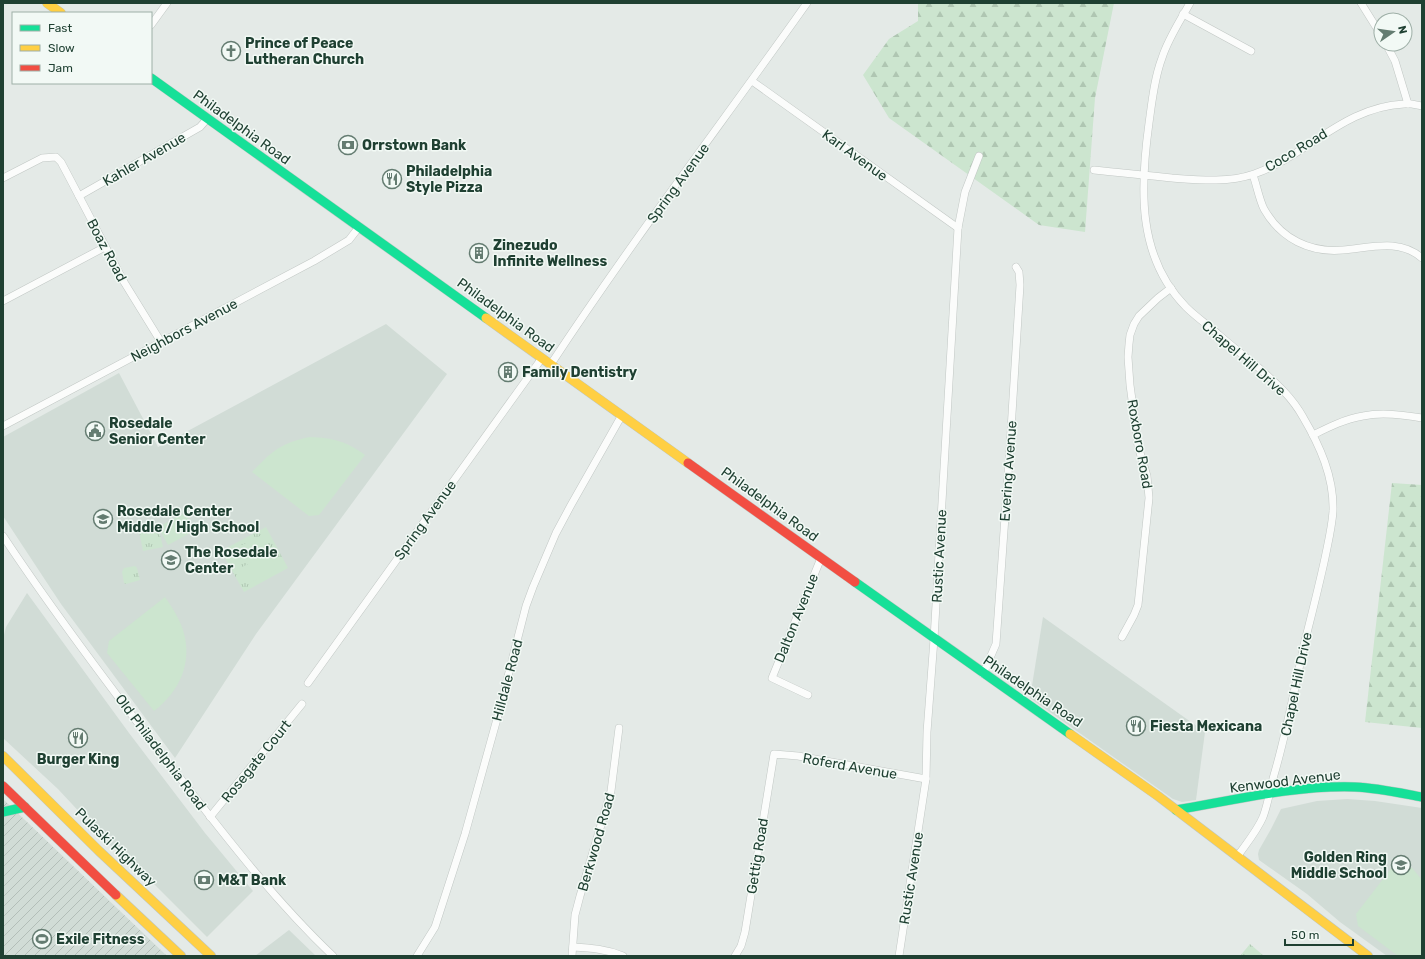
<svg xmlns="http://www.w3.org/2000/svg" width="1425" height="959" font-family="Rubik,sans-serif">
<defs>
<pattern id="industrial-furrows" width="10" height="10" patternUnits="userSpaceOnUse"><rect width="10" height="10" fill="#d1dcd6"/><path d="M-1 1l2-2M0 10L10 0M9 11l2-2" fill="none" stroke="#b3beb8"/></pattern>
<pattern id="grass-tufts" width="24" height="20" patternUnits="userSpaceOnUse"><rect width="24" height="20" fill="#cce5cf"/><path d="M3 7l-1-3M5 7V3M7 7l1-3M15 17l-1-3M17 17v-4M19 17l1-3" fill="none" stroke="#afc6b2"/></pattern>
<pattern id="forest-firs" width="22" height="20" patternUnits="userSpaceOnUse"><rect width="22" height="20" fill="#cce5cf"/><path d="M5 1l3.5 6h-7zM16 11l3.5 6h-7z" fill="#afc6b2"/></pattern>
</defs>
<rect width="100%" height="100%" fill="#e4eae7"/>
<g fill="#d1dcd6">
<path d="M386,324L447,374L256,634L175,758L61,604L3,516V437L119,373L158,447Z"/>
<path d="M27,593L129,733L205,833L253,891L207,937L148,878L113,848L58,789L3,738V639L6,627Z"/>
<path d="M1043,617L1205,732L1196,800L1182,802L1173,799L1030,698Z"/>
<path d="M1347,799L1375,801L1422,808V956H1387L1340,922L1307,894L1259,860L1258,854L1259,850L1271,829L1281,809L1317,801Z"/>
<path d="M289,930L316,956H255Z"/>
</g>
<path fill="url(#industrial-furrows)" d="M3,799L167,956H3Z"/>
<g fill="url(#grass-tufts)">
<path d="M158,527L163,547L143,551L139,531Z"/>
<path d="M266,527L288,568L244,592L221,551Z"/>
<path d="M135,566L137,568L140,580L126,584L124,583L122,572L124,568Z"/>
<path d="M1250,944L1264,956H1240Z"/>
</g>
<g fill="url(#forest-firs)">
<path d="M918,3H1114L1095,98L1085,232L1039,225L889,118L863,75L889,39L918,21Z"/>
<path d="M1392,483L1422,485V728L1365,722Z"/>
</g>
<g fill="#cce5cf">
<path d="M310,437C333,438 346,441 365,455L319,515L309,516L252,472C272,451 281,443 310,437Z"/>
<path d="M185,513L194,531L168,545L158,527Z"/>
<path d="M260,536L267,550L239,564L232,550Z"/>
<path d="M269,554L277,569L248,584L240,568Z"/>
<path d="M165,597C172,607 179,618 183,630C193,662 180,691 154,711L107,653L109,641Z"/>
<path d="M1400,857L1413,869L1422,880V956H1398L1358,926L1356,914Z"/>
</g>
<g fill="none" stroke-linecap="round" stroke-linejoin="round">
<g stroke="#c1c7c4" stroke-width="8">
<g id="street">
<path d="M1190,3C1180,21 1168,39 1162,58C1154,79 1152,102 1149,123C1140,188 1137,257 1186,307C1196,317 1208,325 1219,335C1232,346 1245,357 1259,368C1276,383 1292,397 1303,417C1320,446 1334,477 1333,511C1332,527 1328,543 1325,558C1319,586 1312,613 1305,641C1295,686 1287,731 1274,775C1270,789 1268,804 1263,817C1257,831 1246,844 1237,857"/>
<path d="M1361,3L1381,35"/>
<path d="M1183,14L1251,51"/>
<path d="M151,25L167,3"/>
<path d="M1386,44L1395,61L1408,104"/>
<path d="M752,81L958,228"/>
<path d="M1094,170C1120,173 1146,175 1172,178C1199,180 1228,183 1254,174C1307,156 1343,107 1404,104C1410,103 1416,105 1422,106"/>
<path d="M1253,175C1257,186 1259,199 1264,209C1281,239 1310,253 1343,250C1370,248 1399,238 1422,258"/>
<path d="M3,178L42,158L56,157L61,162L70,179L124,282L161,342"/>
<path d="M79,196L200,127L207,119"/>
<path d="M3,301L105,247"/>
<path d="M551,364C632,241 722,123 807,3"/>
<path d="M3,426L314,261L349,240L359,227"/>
<path d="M1313,435C1329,427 1345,419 1363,416C1382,412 1403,415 1422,418"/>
<path d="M3,536C54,613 110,687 167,761C219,828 271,897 333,956"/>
<path d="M1122,637L1134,615L1138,605L1149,498L1147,476L1138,446L1135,422L1130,385L1128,357L1129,344L1130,335L1134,324L1139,316L1158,298L1171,288"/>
<path d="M983,674L996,644L1010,446L1020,285L1019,272L1016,267"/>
<path d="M308,683L542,358"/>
<path d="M808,695L772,678L821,558"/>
<path d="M210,817L302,704"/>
<path d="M573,947C591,948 606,949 623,956"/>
<path d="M417,956L435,927L465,834L497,719L526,606L533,587L556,533L571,505L622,415"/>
<path d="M572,956L575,915L580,896L611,791L619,728"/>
<path d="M735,956L741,946L745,932L774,754L798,756L926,779"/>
<path d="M899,956L926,779L927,732L934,639L958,228L965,192L979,156"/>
</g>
</g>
<g stroke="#bdc6c2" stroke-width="10">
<g id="fast">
<path d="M151,78L486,318"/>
<path d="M855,582L1070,734"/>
<path d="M1176,810C1235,800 1295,785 1355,787C1378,788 1400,793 1422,797"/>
<path d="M3,812L25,807"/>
</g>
</g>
<g stroke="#bdc6c2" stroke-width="10">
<g id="slow">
<path d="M47,3L61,13"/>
<path d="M486,318L688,463"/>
<path d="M1070,734L1158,796L1368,956"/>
<path d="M3,756L99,851L211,956"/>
<path d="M116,895L181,956"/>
</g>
</g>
<g stroke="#bdc6c2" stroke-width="10">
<g id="jam">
<path d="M688,463L855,582"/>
<path d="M3,786L116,895"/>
</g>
</g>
<use href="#street" stroke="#fbfcfb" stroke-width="7"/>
<use href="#fast" stroke="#16e098" stroke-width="9"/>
<use href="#slow" stroke="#ffcf43" stroke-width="9"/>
<use href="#jam" stroke="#f24e42" stroke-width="9"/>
</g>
<defs>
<g id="church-ring" transform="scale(1)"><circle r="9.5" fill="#f2f9f5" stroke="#647c71" stroke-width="1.5"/><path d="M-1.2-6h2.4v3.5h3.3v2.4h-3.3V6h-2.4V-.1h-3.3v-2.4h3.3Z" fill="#647c71"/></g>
<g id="bank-ring" transform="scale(1)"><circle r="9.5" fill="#f2f9f5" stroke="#647c71" stroke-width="1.5"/><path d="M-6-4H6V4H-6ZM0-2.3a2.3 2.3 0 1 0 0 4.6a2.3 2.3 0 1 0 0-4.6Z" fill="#647c71"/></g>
<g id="restaurant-ring" transform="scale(1)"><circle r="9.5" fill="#f2f9f5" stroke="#647c71" stroke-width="1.5"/><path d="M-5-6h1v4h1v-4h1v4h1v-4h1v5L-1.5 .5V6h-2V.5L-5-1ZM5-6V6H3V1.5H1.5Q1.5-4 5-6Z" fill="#647c71"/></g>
<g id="building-ring" transform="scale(1)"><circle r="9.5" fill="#f2f9f5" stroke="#647c71" stroke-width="1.5"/><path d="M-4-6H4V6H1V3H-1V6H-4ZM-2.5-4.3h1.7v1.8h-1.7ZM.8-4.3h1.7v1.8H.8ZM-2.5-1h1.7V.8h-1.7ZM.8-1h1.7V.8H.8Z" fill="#647c71"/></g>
<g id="civic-ring" transform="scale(1)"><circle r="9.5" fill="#f2f9f5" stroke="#647c71" stroke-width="1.5"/><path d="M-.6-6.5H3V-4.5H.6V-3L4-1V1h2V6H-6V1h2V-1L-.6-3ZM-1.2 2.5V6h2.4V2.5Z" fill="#647c71"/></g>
<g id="school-ring" transform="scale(1)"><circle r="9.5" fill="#f2f9f5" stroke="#647c71" stroke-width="1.5"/><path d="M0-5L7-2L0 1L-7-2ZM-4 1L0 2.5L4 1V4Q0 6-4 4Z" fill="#647c71"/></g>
<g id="stadium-ring" transform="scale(1)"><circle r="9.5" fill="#f2f9f5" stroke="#647c71" stroke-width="1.5"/><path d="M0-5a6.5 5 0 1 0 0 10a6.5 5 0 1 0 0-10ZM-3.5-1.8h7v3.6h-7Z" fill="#647c71"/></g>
</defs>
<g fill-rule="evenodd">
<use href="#church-ring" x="231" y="51"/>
<use href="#bank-ring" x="348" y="145"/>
<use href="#restaurant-ring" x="392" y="179"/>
<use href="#building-ring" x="479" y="253"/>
<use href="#building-ring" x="508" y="372"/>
<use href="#civic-ring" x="95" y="431"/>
<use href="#school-ring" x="103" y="519"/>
<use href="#school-ring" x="171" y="560"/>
<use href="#restaurant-ring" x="1136" y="726"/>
<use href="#restaurant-ring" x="78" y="738"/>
<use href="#school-ring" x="1401" y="865"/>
<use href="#bank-ring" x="204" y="880"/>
<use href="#stadium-ring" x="42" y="939"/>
</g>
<g text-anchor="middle" stroke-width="3" stroke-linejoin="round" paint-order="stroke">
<g font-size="14" font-weight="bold" fill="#1f4032" stroke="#f2f9f5" text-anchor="start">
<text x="245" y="48">Prince of Peace<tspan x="245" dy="16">Lutheran Church</tspan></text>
<text x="362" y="150">Orrstown Bank</text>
<text x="406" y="176">Philadelphia<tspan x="406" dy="16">Style Pizza</tspan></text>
<text x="493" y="250">Zinezudo<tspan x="493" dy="16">Infinite Wellness</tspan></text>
<text x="522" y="377">Family Dentistry</text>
<text x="109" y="428">Rosedale<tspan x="109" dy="16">Senior Center</tspan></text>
<text x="117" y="516">Rosedale Center<tspan x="117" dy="16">Middle / High School</tspan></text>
<text x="185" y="557">The Rosedale<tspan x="185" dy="16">Center</tspan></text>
<text x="1150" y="731">Fiesta Mexicana</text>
<text x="78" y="764" text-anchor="middle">Burger King</text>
<text x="1387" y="862" text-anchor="end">Golden Ring<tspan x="1387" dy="16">Middle School</tspan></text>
<text x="218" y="885">M&amp;T Bank</text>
<text x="56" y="944">Exile Fitness</text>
</g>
<g font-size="14" fill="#1f4032" stroke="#f2f9f5">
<text transform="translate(242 127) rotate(36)" y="5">Philadelphia Road</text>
<text transform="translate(1296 150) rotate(-31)" y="5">Coco Road</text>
<text transform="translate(855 155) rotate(36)" y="5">Karl Avenue</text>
<text transform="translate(144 159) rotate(-30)" y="5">Kahler Avenue</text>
<text transform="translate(678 183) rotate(-54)" y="5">Spring Avenue</text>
<text transform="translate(107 250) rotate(62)" y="5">Boaz Road</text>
<text transform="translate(506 315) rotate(36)" y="5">Philadelphia Road</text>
<text transform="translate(184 330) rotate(-28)" y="5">Neighbors Avenue</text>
<text transform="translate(1244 358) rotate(41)" y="5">Chapel Hill Drive</text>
<text transform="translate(1140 444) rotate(80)" y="5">Roxboro Road</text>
<text transform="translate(1008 471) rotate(-86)" y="5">Evering Avenue</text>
<text transform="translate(770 504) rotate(36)" y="5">Philadelphia Road</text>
<text transform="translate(425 520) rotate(-54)" y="5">Spring Avenue</text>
<text transform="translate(939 556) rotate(-87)" y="5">Rustic Avenue</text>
<text transform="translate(796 618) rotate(-68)" y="5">Dalton Avenue</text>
<text transform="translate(507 680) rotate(-75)" y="5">Hilldale Road</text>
<text transform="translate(1296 684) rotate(-78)" y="5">Chapel Hill Drive</text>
<text transform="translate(1033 691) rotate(34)" y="5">Philadelphia Road</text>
<text transform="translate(161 752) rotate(53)" y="5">Old Philadelphia Road</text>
<text transform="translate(256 761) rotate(-51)" y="5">Rosegate Court</text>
<text transform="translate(850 766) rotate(10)" y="5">Roferd Avenue</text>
<text transform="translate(1285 781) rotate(-7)" y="5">Kenwood Avenue</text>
<text transform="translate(596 842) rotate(-74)" y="5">Berkwood Road</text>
<text transform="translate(116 847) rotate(44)" y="5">Pulaski Highway</text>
<text transform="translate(757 856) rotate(-81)" y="5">Gettig Road</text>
<text transform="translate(911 878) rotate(-81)" y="5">Rustic Avenue</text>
</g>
</g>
<rect width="1425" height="959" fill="none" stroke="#1f4032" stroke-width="8"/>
<rect x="12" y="12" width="140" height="72" fill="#f2f9f5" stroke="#9eafa7"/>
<rect x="20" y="25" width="20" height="6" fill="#16e098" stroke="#9eafa7"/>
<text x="48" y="32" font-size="12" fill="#1f4032">Fast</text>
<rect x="20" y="45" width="20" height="6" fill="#ffcf43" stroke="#9eafa7"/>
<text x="48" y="52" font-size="12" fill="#1f4032">Slow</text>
<rect x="20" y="65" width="20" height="6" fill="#f24e42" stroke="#9eafa7"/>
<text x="48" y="72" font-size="12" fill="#1f4032">Jam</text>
<g transform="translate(1393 32) rotate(77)"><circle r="19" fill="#f2f9f5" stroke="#9eafa7"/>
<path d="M0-3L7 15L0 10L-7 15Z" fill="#647c71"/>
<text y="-6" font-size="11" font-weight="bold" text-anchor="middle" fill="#1f4032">N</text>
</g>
<path d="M1285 939v6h68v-6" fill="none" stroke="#1f4032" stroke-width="2"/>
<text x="1291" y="939" font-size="12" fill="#1f4032" stroke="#f2f9f5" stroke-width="3" paint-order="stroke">50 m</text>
</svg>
